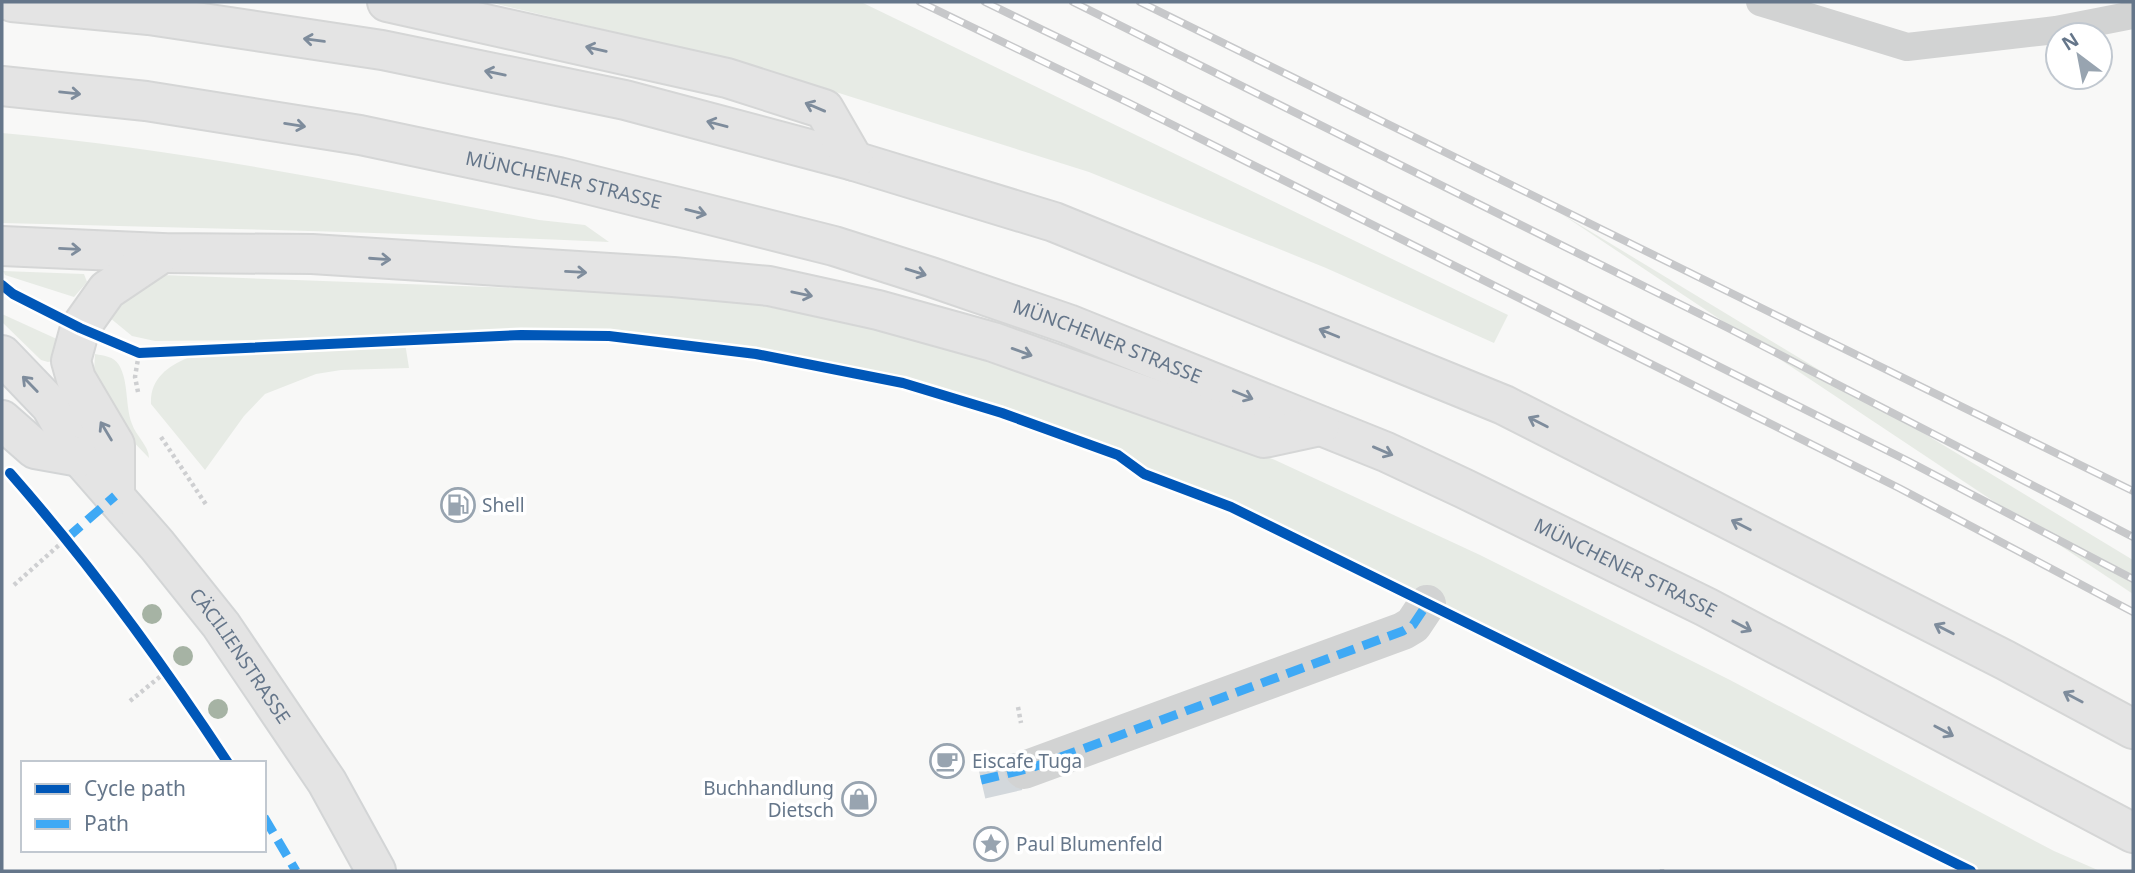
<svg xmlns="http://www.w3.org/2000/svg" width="2135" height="873" font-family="'Noto Sans',sans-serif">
<rect width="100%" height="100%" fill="#f8f8f7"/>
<g fill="#e7ebe5">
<path d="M488,2H861L1508,315L1494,343L1326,268L1089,172L741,62Z"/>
<path d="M2,133C183,149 361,186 539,220L585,225L609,242C407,233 204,228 2,223Z"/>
<path d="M1560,213L2133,560V594Z"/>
<path d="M3,271L84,274L87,282L74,297L5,275Z"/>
<path d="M162,275L622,292L737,301L932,338L1066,379L1275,460L1480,555L1730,680L2054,851L2100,871H1978L1232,502L1151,471L1119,451L1003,411L905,380L758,350L610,332L521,330L342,339L155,341L132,336L104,313Z"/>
<path d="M2,314L59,340L53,361L48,362L41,360L2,322Z"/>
<path d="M405,343L409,368L341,370L316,374L265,394L244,416L205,470L151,404C150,379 167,367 187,358Z"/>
<path d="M95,354C105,356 113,356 119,365C129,382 125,406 132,424C136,436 149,446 149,458L124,432L94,372Z"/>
</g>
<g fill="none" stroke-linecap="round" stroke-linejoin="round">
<path stroke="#d3d8dc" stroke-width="38" stroke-dasharray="38 19" stroke-linecap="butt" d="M981,780L1024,770"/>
<g stroke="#d3d5d6" stroke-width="42">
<g id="secondary">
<path id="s1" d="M2,355L51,406L80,457L157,545L221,625L327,782L376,871"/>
<path d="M2,420L35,449L80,457"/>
</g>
</g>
<g stroke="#d5d6d6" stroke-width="42">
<g id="highway">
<path d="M12,2L149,15L382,50L625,100L854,161L1054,222L1504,405L2005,660L2133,729"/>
<path d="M387,2L727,78L824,109L854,161"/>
<path id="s2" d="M2,86L146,101L360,135L559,177L834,246L931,277L1068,324L1386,452L1465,489L1706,607L2133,833"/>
<path d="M2,246L162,253L312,254L673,277L769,286L878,310L993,342L1264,438L1320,426"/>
<path d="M115,496V445L76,379L71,361L80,328L107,290L162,253"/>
</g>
</g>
<g stroke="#cecfd1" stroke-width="4.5" stroke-dasharray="3.5 3.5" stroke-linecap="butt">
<path d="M138,392L135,377L139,353"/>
<path d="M161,437L207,506"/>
<path d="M14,585L67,538"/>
<path d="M130,701L167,671"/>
<path d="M1018,707L1021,723"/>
<path d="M1662,871V869"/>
</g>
<path stroke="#d2d3d3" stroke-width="28" d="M1760,2L1907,47L2056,30L2133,15"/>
<path stroke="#d2d3d3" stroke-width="38" d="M1024,770L1403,631L1413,625L1427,604"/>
<use href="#secondary" stroke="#e4e4e4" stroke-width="38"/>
<use href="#highway" stroke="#e4e4e4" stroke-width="38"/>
<g stroke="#c7c8ca" stroke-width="8">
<g id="rail">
<path d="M920,2L1129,103L1899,488L2133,612"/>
<path d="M985,2L1144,79L1908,461L2133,579"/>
<path d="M1073,2L1728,328L2133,537"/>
<path d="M1140,2L2133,491"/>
</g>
</g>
<use href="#rail" stroke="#fff" stroke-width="5" stroke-dasharray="16" stroke-linecap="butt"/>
<g stroke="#3fa9f5" stroke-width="9" stroke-dasharray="18 9" stroke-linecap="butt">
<path d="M67,538L115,496"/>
<path d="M981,780L1031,768L1403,631L1413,625L1427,604"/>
<path d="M264,817L296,871"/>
</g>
<g stroke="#fff" stroke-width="15">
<g id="cycleway">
<path d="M2,285L13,294L80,328L139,353L521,335L609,336L756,354L903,383L1002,413L1118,455L1144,474L1231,507L1971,871"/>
<path d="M10,473C90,564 161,661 228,763"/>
</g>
</g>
<use href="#cycleway" stroke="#0057b8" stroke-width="10"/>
</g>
<g fill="#a6b3a4">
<circle cx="152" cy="614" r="10"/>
<circle cx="183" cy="656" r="10"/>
<circle cx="218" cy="709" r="10"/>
</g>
<defs><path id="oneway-shaft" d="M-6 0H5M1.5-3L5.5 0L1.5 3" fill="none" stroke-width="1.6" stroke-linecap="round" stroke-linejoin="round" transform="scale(1.75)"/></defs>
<g stroke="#7e8c9c">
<use href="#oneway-shaft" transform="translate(314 40) rotate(-172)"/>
<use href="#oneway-shaft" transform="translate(596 49) rotate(-167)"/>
<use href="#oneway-shaft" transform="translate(495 73) rotate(-168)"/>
<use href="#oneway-shaft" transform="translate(70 93) rotate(6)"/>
<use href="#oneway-shaft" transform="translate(815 107) rotate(-157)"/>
<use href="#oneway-shaft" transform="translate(717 124) rotate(-165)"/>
<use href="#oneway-shaft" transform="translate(295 125) rotate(9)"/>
<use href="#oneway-shaft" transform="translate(696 212) rotate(14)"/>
<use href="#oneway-shaft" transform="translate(70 249) rotate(3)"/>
<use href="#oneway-shaft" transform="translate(380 259) rotate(4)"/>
<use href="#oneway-shaft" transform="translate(576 272) rotate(3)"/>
<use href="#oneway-shaft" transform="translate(916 272) rotate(17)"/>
<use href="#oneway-shaft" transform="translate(802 294) rotate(12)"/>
<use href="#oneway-shaft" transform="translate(1329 333) rotate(-158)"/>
<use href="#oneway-shaft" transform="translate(1022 352) rotate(20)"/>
<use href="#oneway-shaft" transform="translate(30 384) rotate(-134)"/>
<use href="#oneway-shaft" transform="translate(1243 395) rotate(22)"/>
<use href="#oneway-shaft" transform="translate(1538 422) rotate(-153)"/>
<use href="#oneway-shaft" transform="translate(106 431) rotate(-121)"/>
<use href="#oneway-shaft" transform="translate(1383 451) rotate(23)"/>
<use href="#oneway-shaft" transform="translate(1741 525) rotate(-153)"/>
<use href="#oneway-shaft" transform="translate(1742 626) rotate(28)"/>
<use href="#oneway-shaft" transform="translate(1944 629) rotate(-153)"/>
<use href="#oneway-shaft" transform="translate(2073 697) rotate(-152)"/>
<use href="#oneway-shaft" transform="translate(1944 731) rotate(28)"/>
</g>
<defs>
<g id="fuel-ring" transform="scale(1.75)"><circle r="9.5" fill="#fff" stroke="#98a4b0" stroke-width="1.5"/><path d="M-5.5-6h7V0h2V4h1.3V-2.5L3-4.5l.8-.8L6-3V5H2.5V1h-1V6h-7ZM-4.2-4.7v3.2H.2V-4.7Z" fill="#98a4b0"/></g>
<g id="cafe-ring" transform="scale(1.75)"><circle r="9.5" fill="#fff" stroke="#98a4b0" stroke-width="1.5"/><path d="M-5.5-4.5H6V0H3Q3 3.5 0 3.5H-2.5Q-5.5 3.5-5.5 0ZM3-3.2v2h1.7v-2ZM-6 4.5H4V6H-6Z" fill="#98a4b0"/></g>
<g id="shop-ring" transform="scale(1.75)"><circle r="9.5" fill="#fff" stroke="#98a4b0" stroke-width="1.5"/><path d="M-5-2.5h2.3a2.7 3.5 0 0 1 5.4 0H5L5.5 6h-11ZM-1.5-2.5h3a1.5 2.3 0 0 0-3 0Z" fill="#98a4b0"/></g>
<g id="sight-ring" transform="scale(1.75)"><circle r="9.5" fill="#fff" stroke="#98a4b0" stroke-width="1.5"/><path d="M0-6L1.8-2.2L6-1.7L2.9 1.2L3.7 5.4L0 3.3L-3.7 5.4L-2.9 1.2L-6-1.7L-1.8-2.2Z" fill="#98a4b0"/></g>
</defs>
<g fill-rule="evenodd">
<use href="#fuel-ring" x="458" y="505"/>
<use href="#cafe-ring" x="947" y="761"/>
<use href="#shop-ring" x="859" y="799"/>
<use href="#sight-ring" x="991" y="844"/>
</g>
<g text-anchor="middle" stroke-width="7" stroke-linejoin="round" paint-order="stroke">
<g font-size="19" fill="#65768a" stroke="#fff">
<text dy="7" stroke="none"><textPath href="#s2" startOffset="570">MÜNCHENER STRASSE</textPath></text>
<text dy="7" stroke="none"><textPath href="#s2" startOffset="1138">MÜNCHENER STRASSE</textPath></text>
<text dy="7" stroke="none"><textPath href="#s2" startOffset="1704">MÜNCHENER STRASSE</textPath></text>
<text dy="7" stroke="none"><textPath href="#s1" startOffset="385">CÄCILIENSTRASSE</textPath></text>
</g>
<g font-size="19" fill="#65768a" stroke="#fff" text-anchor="start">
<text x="482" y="512">Shell</text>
<text x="972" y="768">Eiscafe Tuga</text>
<text x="834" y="795" text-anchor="end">Buchhandlung<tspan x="834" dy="22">Dietsch</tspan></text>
<text x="1016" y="851">Paul Blumenfeld</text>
</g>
</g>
<rect width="2135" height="873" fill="none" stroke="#65768a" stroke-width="7"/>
<rect x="21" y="761" width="245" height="91" fill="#ffffff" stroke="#c1c8d0" stroke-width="2"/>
<rect x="35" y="784" width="35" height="10" fill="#0057b8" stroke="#c1c8d0" stroke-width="2"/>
<text x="84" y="796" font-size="21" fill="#65768a">Cycle path</text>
<rect x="35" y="819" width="35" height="10" fill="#3fa9f5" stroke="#c1c8d0" stroke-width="2"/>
<text x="84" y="831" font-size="21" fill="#65768a">Path</text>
<g transform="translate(2079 56) rotate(328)"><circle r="33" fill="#ffffff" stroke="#c1c8d0" stroke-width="2"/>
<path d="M0-5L12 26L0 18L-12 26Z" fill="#98a4b0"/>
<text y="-10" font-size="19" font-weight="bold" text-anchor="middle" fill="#65768a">N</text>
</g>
</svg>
